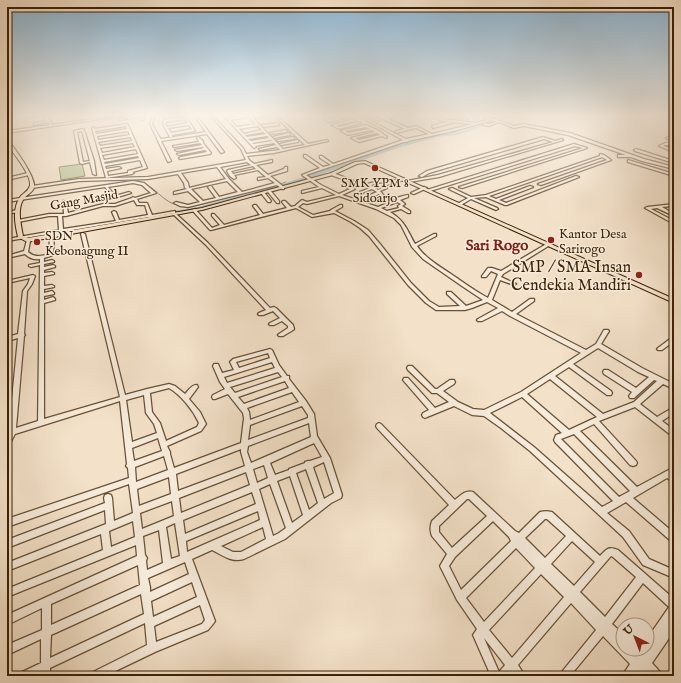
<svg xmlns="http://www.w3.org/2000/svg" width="681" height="683" font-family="'IM FELL English',serif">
<rect width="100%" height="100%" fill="#f3e1c9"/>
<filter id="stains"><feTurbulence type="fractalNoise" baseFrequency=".005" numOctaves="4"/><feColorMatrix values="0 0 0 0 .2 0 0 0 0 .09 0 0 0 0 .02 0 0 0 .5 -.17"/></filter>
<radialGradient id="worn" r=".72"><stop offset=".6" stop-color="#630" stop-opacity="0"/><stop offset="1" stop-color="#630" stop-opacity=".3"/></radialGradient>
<path fill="#bac396" stroke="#7a724e" d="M82,164L85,176L61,180L59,167Z"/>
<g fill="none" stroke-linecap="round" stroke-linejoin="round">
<g stroke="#787d76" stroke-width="1">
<path d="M280,184L286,182"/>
<path d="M25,197L138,181C159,187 162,206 186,206"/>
<path d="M7,200L20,198"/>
<path d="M197,205L242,194"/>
</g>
<g fill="#a1bbc1" fill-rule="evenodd">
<path d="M501,115H505L490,121L487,120Z"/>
<path d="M509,115H513L501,120L498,119Z"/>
<path d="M494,120L497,121L458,135L437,137L398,148L287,186L198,209L167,214L165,213L167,212L198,207L283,184L396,146L437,135L457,133Z"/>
</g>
<g stroke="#695136" stroke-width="2.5">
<g id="minor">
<path d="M13,115H16L7,118V116Z"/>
<path d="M36,115H40L26,118L25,117Z"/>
<path d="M42,115H44L50,120L52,125H50L48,122L34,125V123L47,121Z"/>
<path d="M122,115H127L7,133V131Z"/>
<path d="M142,115L143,116L144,120H142L141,117L120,120L119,119Z"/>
<path d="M194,115H196L224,152L221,153L207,134L161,141L171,161L168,162L150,124L152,118L153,117L154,118L152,124L160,138L161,139L206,132Z"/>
<path d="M210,115H212L243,148L246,154L280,150L277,147L260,150L259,149L276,145L274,143L255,146L256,147L254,148L223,115H225L229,118L250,115L283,149L305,145L274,115H276L308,144L327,140L328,141L274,153L247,156L249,160L254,164L272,160V162L256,165L268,175L284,169L285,167H287V171L270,176L284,187V189H282L277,185L188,207L180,206L174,203L176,202L188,205L200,202L188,191L174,194V192L187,189L185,188L184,183L178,174L148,179L79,181L32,188L30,187L32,186L79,179L148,177L246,160L241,149ZM249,117L256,124L237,127L230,120ZM258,126L262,130L244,134L239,129ZM263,132L266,134L247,137L245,135ZM267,136L269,138L251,141L248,139ZM271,140L272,141L254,144L252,143ZM247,162L251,165L228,170L227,171L230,176L234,179L236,178L234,175L258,170L266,177L258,178V180L268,178L275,183L242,192L229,179L220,167ZM253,166L256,169L233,174L231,171ZM217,167L226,179L189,188L188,183L181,173ZM227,181L238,192L219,197L211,186H210L208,187L216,198L203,201L191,189Z"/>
<path d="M265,115H270L255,118L254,117Z"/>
<path d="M341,115H344L327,119L328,120L349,116L350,117L328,122L324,119Z"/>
<path d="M357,115H359L406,139L429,134L416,128L396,133V131L405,129L375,115C383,115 382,119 392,117L388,115H391L396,117L388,119L408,128L416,126L432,134L473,124L452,122V123L433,128L432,126L450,121H442L430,115H433L443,119L476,123L487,120V118L480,115C486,115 491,120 496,119C501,118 505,115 510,115L497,120L514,126L524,124L570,133L644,159L674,167V169L642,161L631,157H618V155H626L568,135L524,126L514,128L499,122L489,126L483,125L484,123L489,124L497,122L489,119V121L454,131L408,141L407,142H404L306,175L321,185L339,194L350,189L342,185L345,184L355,189L342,195L378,207L395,200V198C399,198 404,195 408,195V197L400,200L405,204L402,206L410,211V213H408L401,209L390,212C405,221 407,230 415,244L434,234H436V236L417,246C425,258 439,266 451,274C463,282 475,291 488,298L498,274L491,271L486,277H482V276L488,268H492L501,271L548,243H550V245L503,274L501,277L516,284L514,285L500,280L492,300L512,312L530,299H534V301L516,314L586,350L596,344L604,330H608L609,331L601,344L642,368L674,384V389L663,384L640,404L657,417L674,407V413L662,421L674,430V437L672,436L635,407L599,421L636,461L637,463L636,465L633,466L630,465L594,424L580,431L637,487L674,467V474H673L674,475V483L667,478L633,498L674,533V542L671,541L626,502L607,513L629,531L649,559L674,570V578L643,565L623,537L530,451L501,428L484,416L472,415L454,406L427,417L425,418L423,417L422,415L423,413L429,410L403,380L404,378H408L435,408L449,402L437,393H432L408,370L407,368L408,366H412L435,389H437L450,380H454L455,382L454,384L443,391L458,402L473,409L484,410L521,392L581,353L510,316L502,311L482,321H478L477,320L478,319L498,308L487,302L472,308L465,310H436L426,303L408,285L369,236L360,228L351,222L334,213L312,217L296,208L211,230H210L192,210L195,209L212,228L220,225L212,216V214H214L224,225L260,215L253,206L254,205H256L263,214L287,208L282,202L283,201H285L291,207L295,206L302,200L307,202L336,195L322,188L302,193V191L319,187L302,175L320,168L304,157V155H306L323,167L331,165L320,158V156H322L333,164L403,140ZM339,196L376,209L394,218L401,225L412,247L423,259L462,286L483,300L469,305L466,306L451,292H447V294L460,306L439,307L429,301L411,283L380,244L368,230L354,221L335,211L342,207V205H340L331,210L330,211L313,215L298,207L303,203L307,204ZM397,202L401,204L398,206L399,208L387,211L381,208ZM598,348L638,372L649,377L636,388L608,370H604L603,372L604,374L632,392L629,396L630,398H634L654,380L657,381L634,402L603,414L555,376L569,367L607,395H611L612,393L611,391L573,364ZM550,379L597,417L569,430L527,394ZM522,397L562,433L556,435L554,440L555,442L613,501L602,507L534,447L490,413ZM574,434L630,491L619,497L561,439Z"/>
<path d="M368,115H370L380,120L378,121Z"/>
<path d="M454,115H457L468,120L466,121Z"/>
<path d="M186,117L195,131L172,135V137H170L163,124L164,120ZM185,119L188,123L167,127L165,124L166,122ZM189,125L192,129L171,133L168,128Z"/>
<path d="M355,119L356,121L336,125L339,127L360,122L361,123L339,129L332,125Z"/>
<path d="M278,123L279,125L264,127L262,125Z"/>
<path d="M127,124L128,125L147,168L132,172L134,173L132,174L106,178L92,128L94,127L95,129ZM126,126L127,129L96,134L95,131ZM128,131L130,135L98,140L97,136ZM131,137L132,141L100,146L98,142ZM133,143L135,147L102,153L100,148ZM136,149L138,154L104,160L102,155ZM138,156L139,158L105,164L104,162ZM140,160L143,167L128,171V173L108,176L107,171L121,168L119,167L106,169L105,166Z"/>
<path d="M366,125L379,131L387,137L386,138L382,136L359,142L351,138L375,132L371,130L348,135L341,131ZM366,127L369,129L348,133L345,131ZM377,133L380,135L359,140L355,138Z"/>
<path d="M83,129L84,130L94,161L96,175L93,174L90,162L82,164L80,163L74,131ZM82,131L90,161L83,162L77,132Z"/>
<path d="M286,130L287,132L271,134L270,133Z"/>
<path d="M289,133L290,135L274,138L273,137Z"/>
<path d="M674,136V138L667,139L666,138Z"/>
<path d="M198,137L203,141V143L211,153L210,154L180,159L179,158L181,157L207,152L205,150L179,155L177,154L204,148L203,147L177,151L175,150L202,145L200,143L174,147L173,146L199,142L197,138Z"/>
<path d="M293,137L294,138V139L278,141L277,140Z"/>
<path d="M543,137L555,141L562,139L563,140L439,177L409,182L407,181L438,175L553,142L544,139L429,173L422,177L419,176L427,171Z"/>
<path d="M297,140H298V142L281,145L280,144Z"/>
<path d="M665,143H674V145H665L663,146L674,150V152L659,146Z"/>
<path d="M574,144L587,148L462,188L459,187L583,148L575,146L430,191L427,190Z"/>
<path d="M636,149L674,161V163L635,151L634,150Z"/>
<path d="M600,154L604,155L611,160L541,185L538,184L607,160L602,157L489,196L496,199L530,186L533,187L499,200L506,203L576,176L579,177L507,205H505L486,197L474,198L497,208L498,209L496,210L471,199L461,205H459V203L468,198L449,189L452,188L471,197L486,195L600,156Z"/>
<path d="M628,160L674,174V176L628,162Z"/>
<path d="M28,173L30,174L29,175L7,180V178Z"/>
<path d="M331,173H333L354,181L351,182L331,175Z"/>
<path d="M403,178L405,179L404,180L383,186L387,188L380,191L385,197L384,198H382L379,194L372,197H370V195L377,192L372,189L362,193L360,192L370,188L367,186V184L375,182L380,184ZM375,184L382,188L378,190L371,185Z"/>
<path d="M133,181L144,183L156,193L137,199L139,203H147L152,215L175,211V213L208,243L270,308L274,307L276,308L293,325L294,329L293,330L283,336H279L278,335L279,334L288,328V326L282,321L274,325H270L269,324L270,323L280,318L273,311L263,315H259L258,314L259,313L266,310L206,245L174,215V213L153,217L151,218L149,217L7,241V239L59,230L58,216H49L18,222L16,221L18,220L49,214H64L63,201L66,202L68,213L103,204H115L132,198L133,197L135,198L151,193L142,185L133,183L108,187L115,196L129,192L131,193L114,198H113L105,187L7,202V200ZM134,200L137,205H145L148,215L119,220L116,212L114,211L112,212L116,221L63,229L62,216H66L103,206H115Z"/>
<path d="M424,187L427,188L414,194L411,193Z"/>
<path d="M268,190H270L279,201V203H277L268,192Z"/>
<path d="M262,192H264L271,201L270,202H268L261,193Z"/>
<path d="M674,204V206L662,207L674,214V216L657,208L651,209L674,221V224L645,208L647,207Z"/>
<path d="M17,210L19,211L18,212L7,214V212Z"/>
<path d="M82,233H83L85,234L125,395L147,389L169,384L175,386L185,394C188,391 192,384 197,385L198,387L189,399L200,412L206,424L201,431L167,446L170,452V454L174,468L241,443L244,418L243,413L228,394L215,399H213L212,397L213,395L225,389L220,382L213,366L214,364H218L222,373L234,370L230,362L233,359L270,349L272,350L279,365L287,376H289V379L306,401L314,414L317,436L330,458L342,495L341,498L331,503L285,539L244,559C232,563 222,555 212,550L192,559L215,621L213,624L208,630L155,652L105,676H89L91,673L147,645L145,623L50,668V676H40V673L34,676H18L20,673L41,663V639L7,655V645L42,630V608L7,625V615L137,556L136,545L7,597V589L103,550L101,534L7,571V563L106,524L105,510L7,548V540L105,503L104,498L105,495L108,494L111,495L112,498L114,521L133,513L129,484L7,527V519L129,478L128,468L126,466L127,464L120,401L15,434L9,445L7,446V430H9L18,338L7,341V337L18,334L23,291L28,284L30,278L7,283V281L33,275L35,276L32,284L27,291L24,334L25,335L24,336L16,428L38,421L40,265L31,267L29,266V265L40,263V259C34,260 29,258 25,254L7,258V256L24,251L27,240H28L30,241L28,252C35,258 41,256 49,254L50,236L52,235L54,236L53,255L44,258V262L52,260L54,261V262L44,264V267L53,265L55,266V267L44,270V273L52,272L54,273V274L44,276V286L52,285L54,286V287L44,289V293L52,291L54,293V294L44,296V300L53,297L55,299V300L44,303V419L120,397L81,234ZM268,353L270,358L239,368L236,362ZM272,362L275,368L227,383L224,377ZM278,372L282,377L235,393L230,387ZM285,381L289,388L244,404L238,397ZM169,388C181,395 193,410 199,423L197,427L166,441L160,423L152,412L150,393ZM292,392L299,402L250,420L249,412L247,408ZM144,395L146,413L154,424L157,433L132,442L126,400ZM302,406L308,415V418L248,440L250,425ZM309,423L311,437L251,463L247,452L248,446ZM158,438L162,451L134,461L132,448ZM314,443L322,457L310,461H308L305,462V463L289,469V470L275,475L270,463ZM241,449V452L245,466L178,491L176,474ZM164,456L168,470L136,482L135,467ZM324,462L334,493L324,499L313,467ZM264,465L268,478L257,483L253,469ZM306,469L318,503L309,510L296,473ZM246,472L250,485L181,513L179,498ZM290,476L303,515L292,523L277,481ZM169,477L171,494L139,506L137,489ZM270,484L286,528L279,533L273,536L259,489ZM252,492L256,504L185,534L183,520ZM172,501L174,516L142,529L140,513ZM258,511L260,520L187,552L186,541ZM133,521L135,537L111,547L109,531ZM175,523L180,556L171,559L166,527ZM263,527L266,539L241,552H233L221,546ZM159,530L163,563L147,570L146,561L147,558L145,555L143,536ZM185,562L189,574L150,592V587L148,578ZM138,565L140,585L51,625V604ZM192,582L197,597L153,617L151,601ZM141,594L144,614L50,658L51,635ZM200,605L205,620L202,624L156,642L154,626Z"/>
<path d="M674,336V341L662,350H658L657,349L658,348Z"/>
<path d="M379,423L381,424L455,500C460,496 465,490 473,492L515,531L519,533L540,512C544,511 548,511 552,512L600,556C607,549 608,546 618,550L674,599V616L671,619L674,618V631L652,663L661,673L663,676H622L630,664L603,636L570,676H559L561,673L596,630L571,603L518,665L523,673L525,676H514L511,673L508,676H491L473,635L477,629L457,600L440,566L447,554L432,536C430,531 430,526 432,521L449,505L377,428L376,426L377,424ZM467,499H469L487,516L452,548L439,532V526ZM545,519H547L566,536L545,558L525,538ZM493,521L509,537L511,541L461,590L449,566L455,557ZM572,541L595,562L574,586L551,564ZM516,548L535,568L484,622L466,598ZM611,556L613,557L636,577L605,617L580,592ZM541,574L564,597L512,658L489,630ZM643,583L669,607L647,639V649H640L639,650L638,649H623V634L612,624ZM484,638L505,665L499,672Z"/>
</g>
</g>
<g stroke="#3b2105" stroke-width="2">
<path id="major" d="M7,140C14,146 37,179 34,188C32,193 26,195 23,200C17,210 21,225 23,236L28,238L202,208L331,173L355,162L365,161L674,299V303L364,163L357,164L333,175L202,210L27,242L18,237C15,224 12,209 20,197C23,193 29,191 30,185C31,174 13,153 7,144Z"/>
</g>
<use href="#minor" fill="#f7ecdc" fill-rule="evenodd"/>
<use href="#major" fill="#f3e1c9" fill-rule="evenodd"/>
</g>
<linearGradient id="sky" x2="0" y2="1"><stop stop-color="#8bb7d8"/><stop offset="0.55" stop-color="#faf2e7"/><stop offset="1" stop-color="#faf2e7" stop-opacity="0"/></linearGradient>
<rect width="681" height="210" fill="url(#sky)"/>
<g fill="#8f2418" stroke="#f7ecdc" stroke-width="1.5">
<circle cx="375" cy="168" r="4"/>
<circle cx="551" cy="240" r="4"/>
<circle cx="37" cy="242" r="4"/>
<circle cx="639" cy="275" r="4"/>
</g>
<g text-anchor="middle" stroke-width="3" stroke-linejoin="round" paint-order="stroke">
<g font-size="13" fill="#3b2105" stroke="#f7ecdc" text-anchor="start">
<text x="375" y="187" text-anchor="middle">SMK YPM 8<tspan x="375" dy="15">Sidoarjo</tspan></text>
<text x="559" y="238">Kantor Desa<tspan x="559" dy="15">Sarirogo</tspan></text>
<text x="45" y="240">SDN<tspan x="45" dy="15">Kebonagung II</tspan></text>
</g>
<g font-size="13" fill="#3b2105" stroke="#f7ecdc">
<text transform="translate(84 199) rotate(-10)" y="5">Gang Masjid</text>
</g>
<g font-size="15" font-weight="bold" fill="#7a1f14" stroke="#f7ecdc">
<text x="497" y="250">Sari Rogo</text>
</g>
<g font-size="16" fill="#3b2105" stroke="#f7ecdc" text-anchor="end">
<text x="631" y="272">SMP / SMA Insan<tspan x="631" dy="18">Cendekia Mandiri</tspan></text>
</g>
</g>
<rect width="681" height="683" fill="none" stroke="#f3e1c9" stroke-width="24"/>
<rect x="8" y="8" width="665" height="667" fill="none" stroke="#3b2105" stroke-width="2"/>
<rect x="12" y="12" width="657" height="659" fill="none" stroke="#3b2105"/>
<g transform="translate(635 637) rotate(318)"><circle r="19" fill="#f7ecdc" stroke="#ac9b86"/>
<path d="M0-3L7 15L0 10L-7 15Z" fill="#8f2418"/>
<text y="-6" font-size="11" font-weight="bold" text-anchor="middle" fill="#3b2105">U</text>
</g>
<rect width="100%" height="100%" filter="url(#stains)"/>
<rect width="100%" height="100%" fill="url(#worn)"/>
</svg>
